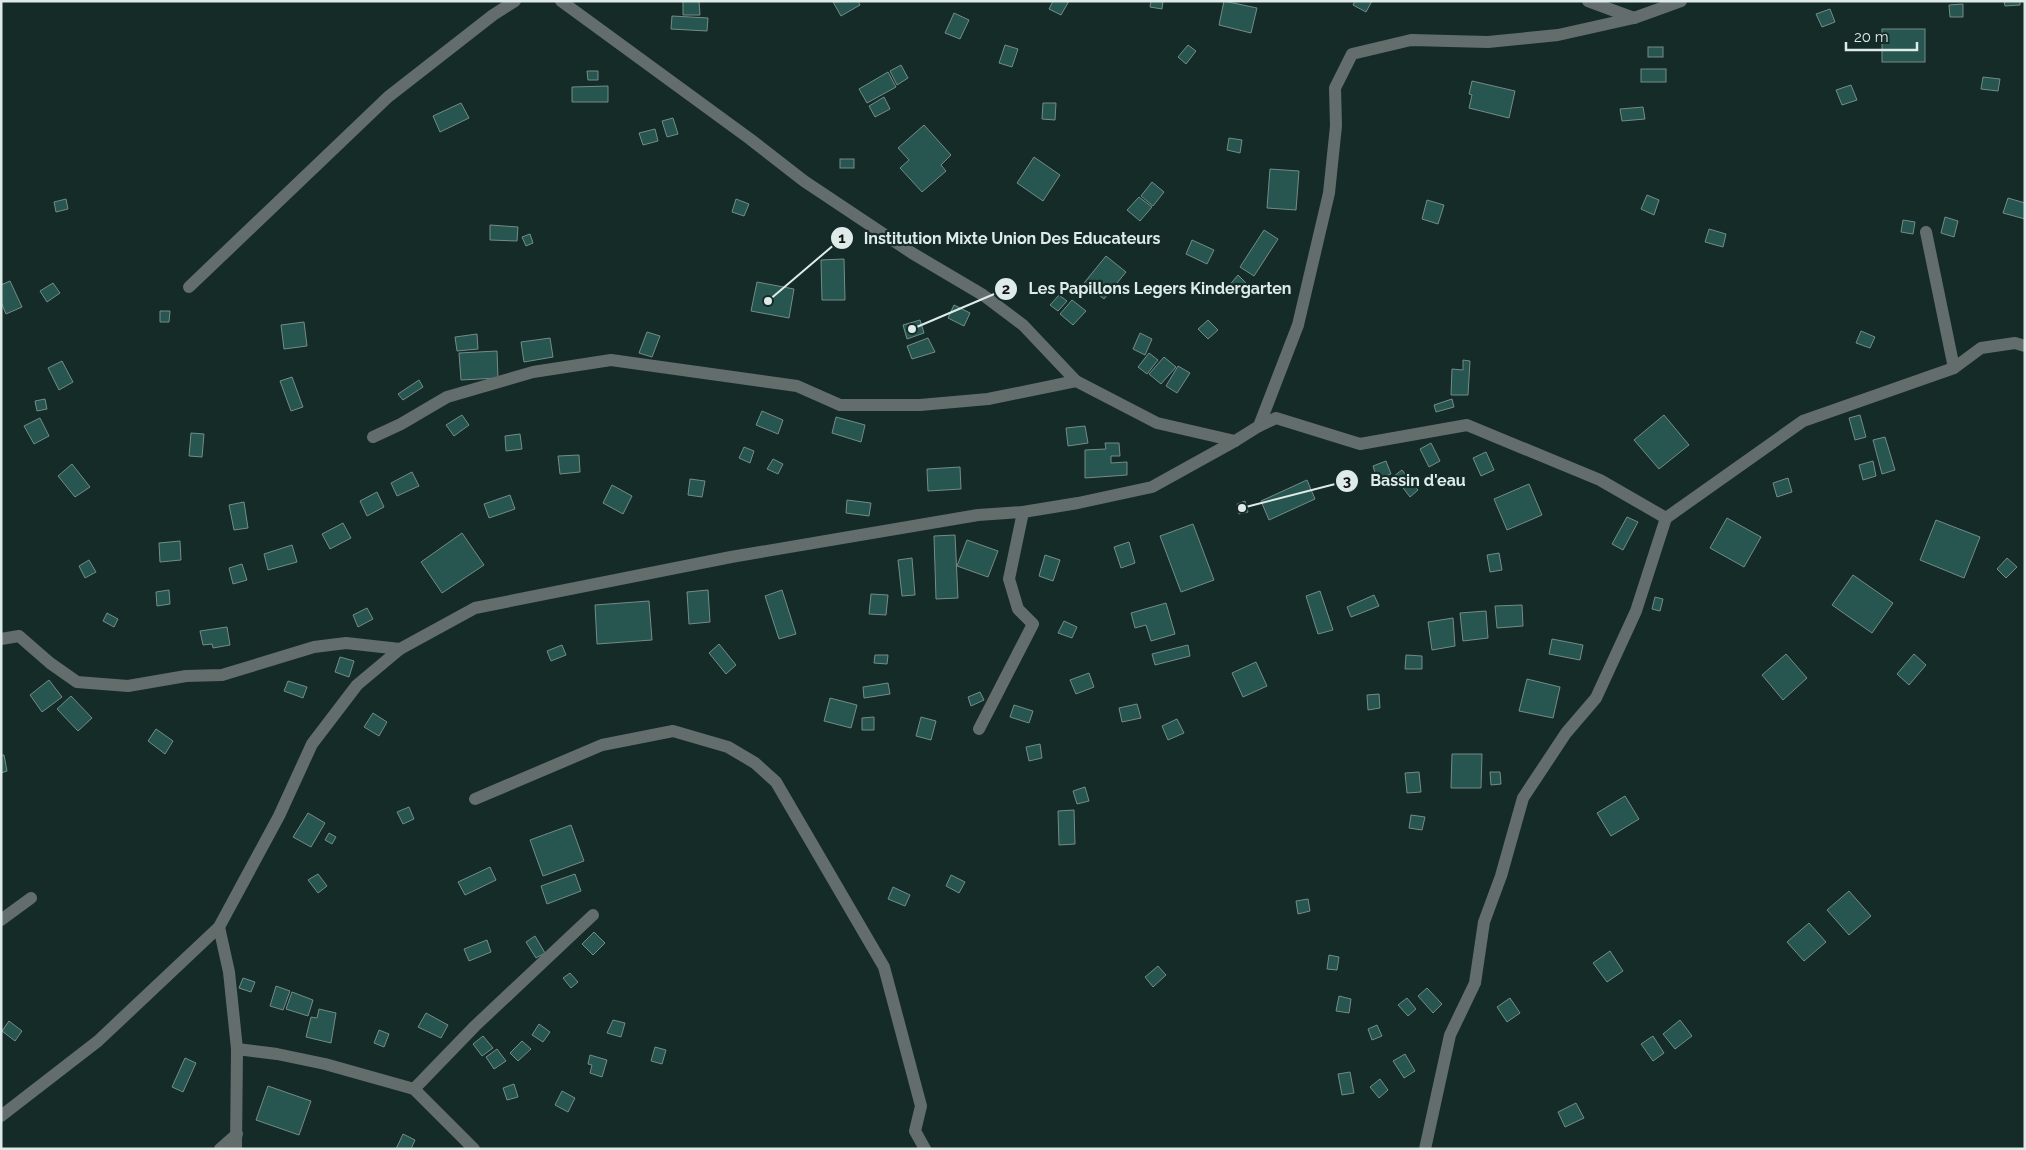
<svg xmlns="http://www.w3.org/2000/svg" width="2026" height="1150" font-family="Raleway,sans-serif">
<rect width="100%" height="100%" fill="#152b28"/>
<g fill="#275550" stroke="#748c89">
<path d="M683,1H699L700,15H683Z"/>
<path d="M858,1L860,5L841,16L833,2Z"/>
<path d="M1053,1H1069L1061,15L1049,9Z"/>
<path d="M1151,1H1163L1162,9L1150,7Z"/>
<path d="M1224,1L1257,8L1251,33L1219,25Z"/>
<path d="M1355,1H1372L1366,12L1353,5Z"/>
<path d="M2004,1H2020V5L2005,6Z"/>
<path d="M1963,4V17H1950L1949,5Z"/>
<path d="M1830,9L1835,22L1822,27L1816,14Z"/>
<path d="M954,13L969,20L960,39L945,33Z"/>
<path d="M672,16L708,18L707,31L671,29Z"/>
<rect x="1882" y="29" width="43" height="33"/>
<path d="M1005,45L1018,49L1012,67L999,63Z"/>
<path d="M1188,45L1196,51L1186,64L1178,57Z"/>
<rect x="1648" y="47" width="15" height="10"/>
<path d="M901,65L908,78L897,85L890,71Z"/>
<rect x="1641" y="69" width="25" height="13"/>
<path d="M587,71H598V80H588Z"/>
<path d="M888,72L896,87L867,103L859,89Z"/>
<path d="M1983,77L2000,79L1998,91L1981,89Z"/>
<path d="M1472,81L1515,91L1509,118L1469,108L1472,95L1469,94Z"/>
<path d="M1851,85L1857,100L1842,105L1836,90Z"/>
<path d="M608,86V102H572V87Z"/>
<path d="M884,97L890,109L875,117L869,106Z"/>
<path d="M461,103L469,118L440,132L433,116Z"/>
<path d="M1043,103H1056L1055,120L1042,119Z"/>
<path d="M1643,107L1645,119L1622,121L1620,109Z"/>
<path d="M673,118L678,134L667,137L662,121Z"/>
<path d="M924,125L951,155L941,165L946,171L922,192L900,168L909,160L898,148Z"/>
<path d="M655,129L658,141L643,145L639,133Z"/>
<path d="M1229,138L1242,140L1240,153L1227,150Z"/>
<path d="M1034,157L1060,175L1043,201L1017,183Z"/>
<rect x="840" y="159" width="14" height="9"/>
<path d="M1270,169L1299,171L1296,210L1267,208Z"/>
<path d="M1152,182L1164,192L1153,206L1141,196Z"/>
<path d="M1647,195L1659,200L1654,215L1641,209Z"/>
<path d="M1139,197L1152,207L1140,221L1127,210Z"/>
<path d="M2008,198L2025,203V219L2003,213Z"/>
<path d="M66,199L68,209L56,212L54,202Z"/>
<path d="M736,199L749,204L744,216L732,212Z"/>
<path d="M1427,200L1444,205L1438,224L1422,219Z"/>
<path d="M1945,217L1958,221L1954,237L1941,233Z"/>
<path d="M1903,220L1915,222L1913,234L1901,232Z"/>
<path d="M490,225L518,227L517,241L490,240Z"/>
<path d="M1709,229L1726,234L1723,247L1705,242Z"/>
<path d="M1264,230L1278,239L1254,276L1240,267Z"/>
<path d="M530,234L533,243L526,246L522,237Z"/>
<path d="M1192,240L1214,250L1207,264L1186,254Z"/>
<path d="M1106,256L1126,272L1104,299L1084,283Z"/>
<path d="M844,259L845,300H822L821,260Z"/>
<path d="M1238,275L1247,284L1237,296L1227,288Z"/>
<path d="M10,281L22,307L6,314L1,302V285Z"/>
<path d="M757,282L794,289L789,318L751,311Z"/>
<path d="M53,283L60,293L47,302L40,291Z"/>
<path d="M1059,295L1067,301L1058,311L1050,305Z"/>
<path d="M1072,300L1086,311L1073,325L1060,314Z"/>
<path d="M954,305L970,313L964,326L948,318Z"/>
<path d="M160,311H170L169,322H160Z"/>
<path d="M920,320L924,333L907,339L903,325Z"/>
<path d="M1208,320L1218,330L1208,339L1198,329Z"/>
<path d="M304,322L307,346L284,349L281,325Z"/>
<path d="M1861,331L1875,337L1870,348L1856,343Z"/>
<path d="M647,332L660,336L652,357L639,353Z"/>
<path d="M1140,333L1152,339L1145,355L1133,349Z"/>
<path d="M477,334L478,349L457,351L455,337Z"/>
<path d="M550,338L553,357L524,362L521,342Z"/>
<path d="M928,338L935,352L912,359L907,346Z"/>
<path d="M497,351L498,378L461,380L459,353Z"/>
<path d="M1149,353L1158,360L1147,374L1138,367Z"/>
<path d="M1164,357L1176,367L1161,384L1149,374Z"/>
<path d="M1463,360L1470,361L1468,395H1451L1452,369L1463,370Z"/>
<path d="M62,361L73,382L59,390L48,368Z"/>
<path d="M1178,366L1190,373L1177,393L1166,386Z"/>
<path d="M292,377L303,407L291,411L280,381Z"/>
<path d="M419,380L423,387L403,400L398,394Z"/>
<path d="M45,399L47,409L37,411L35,401Z"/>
<path d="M1452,399L1454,407L1436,412L1434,405Z"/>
<path d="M762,411L783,420L778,434L756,425Z"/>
<path d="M462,415L469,425L454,436L446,425Z"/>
<path d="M1664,415L1689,445L1659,469L1634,440Z"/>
<path d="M1860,415L1866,437L1855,440L1849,418Z"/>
<path d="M836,417L865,425L861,442L832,433Z"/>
<path d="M40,418L49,436L34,444L24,426Z"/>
<path d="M1085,426L1088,443L1068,446L1066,428Z"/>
<path d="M191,433L204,434L202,457L189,456Z"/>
<path d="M520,434L522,449L506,451L505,436Z"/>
<path d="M1885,437L1895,470L1882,474L1873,440Z"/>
<path d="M1105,443H1119L1120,456H1111V463L1127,462V475L1085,478V450L1106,449Z"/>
<path d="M1431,443L1440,461L1429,467L1420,449Z"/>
<path d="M744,447L754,451L750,463L739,458Z"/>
<path d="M1486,452L1494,470L1481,476L1473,458Z"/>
<path d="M579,455L580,472L560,474L558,456Z"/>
<path d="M773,459L783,464L778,474L767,469Z"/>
<path d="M1386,461L1391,474L1377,479L1373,466Z"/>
<path d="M1873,461L1876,476L1863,480L1859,465Z"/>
<path d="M72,464L90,487L75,497L58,476Z"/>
<path d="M960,467L961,489L928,491L927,469Z"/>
<path d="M1402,470L1418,490L1410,497L1394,476Z"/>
<path d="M412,472L419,486L397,496L391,483Z"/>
<path d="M1788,478L1792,492L1777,497L1773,483Z"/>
<path d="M690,479L705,481L702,497L688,495Z"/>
<path d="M1307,480L1315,499L1269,520L1261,501Z"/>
<path d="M1529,484L1542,515L1507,530L1494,499Z"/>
<path d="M612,485L632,496L623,514L603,503Z"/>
<path d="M377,492L384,507L367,516L360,501Z"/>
<path d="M510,495L515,509L489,518L484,504Z"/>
<path d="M847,500L871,503L869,516L846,513Z"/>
<path d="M1245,501L1248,512L1239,514L1237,504Z"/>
<path d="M244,502L248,528L234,530L229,505Z"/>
<path d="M1627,517L1638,522L1623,550L1612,544Z"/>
<path d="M1727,518L1761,537L1744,567L1710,548Z"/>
<path d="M1936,520L1980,537L1964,578L1920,560Z"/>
<path d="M343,523L351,538L330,549L322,534Z"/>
<path d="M1193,524L1214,580L1181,592L1160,536Z"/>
<path d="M462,533L484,565L442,593L421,562Z"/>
<path d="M955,535L958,598L936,599L934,536Z"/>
<path d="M967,540L998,551L988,577L957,566Z"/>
<path d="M180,541L181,560L160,562L159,543Z"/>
<path d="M1129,542L1135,563L1121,568L1114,547Z"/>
<path d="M292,545L297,562L268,570L264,554Z"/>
<path d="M1499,553L1502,570L1490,572L1487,555Z"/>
<path d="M1045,555L1060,560L1053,581L1039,576Z"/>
<path d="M912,558L915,595L902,596L898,560Z"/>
<path d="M2007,558L2017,567L2006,578L1997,569Z"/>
<path d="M89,560L96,572L85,578L79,566Z"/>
<path d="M242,564L247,580L233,584L229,568Z"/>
<path d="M1853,575L1893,603L1872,633L1832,605Z"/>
<path d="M169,590L170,604L157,606L156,592Z"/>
<path d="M708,590L710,622L689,624L687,592Z"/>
<path d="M782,590L796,634L779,639L765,596Z"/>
<path d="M1320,591L1333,630L1318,634L1306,596Z"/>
<path d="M871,594L888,595L886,615L869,614Z"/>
<path d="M1374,595L1379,606L1351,617L1347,607Z"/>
<path d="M1655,597L1663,599L1660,611L1652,609Z"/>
<path d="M649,601L652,640L597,644L595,605Z"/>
<path d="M1166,603L1175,634L1151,641L1146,625L1135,628L1131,613Z"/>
<path d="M1522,605L1523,626L1497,628L1495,606Z"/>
<path d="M367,608L373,619L358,627L353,615Z"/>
<path d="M1486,611L1488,638L1463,641L1460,613Z"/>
<path d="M107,613L118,619L114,627L103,621Z"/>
<path d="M1453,618L1455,646L1432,650L1428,622Z"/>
<path d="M1064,621L1077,627L1072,638L1058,633Z"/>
<path d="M227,627L230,645L213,648L212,644L203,645L200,631Z"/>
<path d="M1552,639L1583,645L1580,660L1549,654Z"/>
<path d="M719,644L736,665L726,674L709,653Z"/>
<path d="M562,645L566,655L551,661L547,651Z"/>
<path d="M1188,645L1190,656L1155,665L1152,654Z"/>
<path d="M1786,654L1807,678L1783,700L1762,675Z"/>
<path d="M1914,654L1926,665L1909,685L1897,674Z"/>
<path d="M875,655H888L887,664L874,663Z"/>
<path d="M1406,655L1422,656V669H1405Z"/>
<path d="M340,657L354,661L349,677L335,672Z"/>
<path d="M1256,662L1267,686L1243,697L1232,673Z"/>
<path d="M1089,673L1094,687L1076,694L1070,680Z"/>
<path d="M1527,679L1560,687L1553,718L1519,711Z"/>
<path d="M49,680L62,697L42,712L30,695Z"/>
<path d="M288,681L307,687L303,698L284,691Z"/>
<path d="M888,683L890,694L864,698L863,687Z"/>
<path d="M980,692L984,700L971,706L968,697Z"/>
<path d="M1379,694L1380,708L1368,710L1367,695Z"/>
<path d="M71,696L92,718L78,731L57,709Z"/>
<path d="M830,698L857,705L851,728L824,721Z"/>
<path d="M1137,704L1141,718L1122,722L1119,708Z"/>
<path d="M1014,705L1033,711L1029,723L1010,717Z"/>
<path d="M373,713L387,722L379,736L364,727Z"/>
<path d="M874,717V730H862V718Z"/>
<path d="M921,717L936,721L931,740L916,736Z"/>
<path d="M1177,719L1184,733L1168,740L1162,726Z"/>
<path d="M156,729L173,741L165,754L148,741Z"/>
<path d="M1040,744L1042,758L1029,761L1026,747Z"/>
<path d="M1452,754H1482L1481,788H1451Z"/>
<path d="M1,755H4L7,771L1,773Z"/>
<path d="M1419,772L1421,792L1407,793L1405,773Z"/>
<path d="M1490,772H1500L1501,784L1491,785Z"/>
<path d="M1085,787L1089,801L1077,804L1073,791Z"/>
<path d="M1625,796L1639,819L1611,836L1597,813Z"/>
<path d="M409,807L414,819L403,824L397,812Z"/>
<path d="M1074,810L1075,844L1059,845L1058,811Z"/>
<path d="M308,813L325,823L311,847L293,837Z"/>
<path d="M1411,815L1425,817L1422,830L1409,828Z"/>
<path d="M571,825L584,861L543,876L530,840Z"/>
<path d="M329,833L336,837L332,844L325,840Z"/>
<path d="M490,867L496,880L465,895L458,882Z"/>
<path d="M318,874L327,886L318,893L308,880Z"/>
<path d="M575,874L581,891L547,904L541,886Z"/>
<path d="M951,875L965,882L959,893L946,886Z"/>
<path d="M893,887L910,895L905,906L888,899Z"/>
<path d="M1849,891L1871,916L1849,935L1827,910Z"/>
<path d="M1308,899L1310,911L1298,914L1296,901Z"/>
<path d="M1809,923L1826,942L1804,961L1787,942Z"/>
<path d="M594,932L605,943L593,955L582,944Z"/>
<path d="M535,936L545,953L536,958L526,942Z"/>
<path d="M487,940L491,952L469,961L464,949Z"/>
<path d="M1610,951L1623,971L1607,982L1593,963Z"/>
<path d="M1329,955L1339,957L1337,970L1327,969Z"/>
<path d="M1158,966L1166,975L1153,987L1145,977Z"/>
<path d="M570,973L578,982L571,988L563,978Z"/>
<path d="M243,978L255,982L251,992L239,988Z"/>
<path d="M276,986L290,991L283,1010L270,1006Z"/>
<path d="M1427,988L1442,1004L1433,1013L1418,996Z"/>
<path d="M292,992L313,1000L308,1016L286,1009Z"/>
<path d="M1339,996L1351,999L1349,1013L1336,1011Z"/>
<path d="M1407,998L1416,1009L1408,1016L1398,1005Z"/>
<path d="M1510,998L1520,1013L1507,1022L1497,1007Z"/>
<path d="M319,1009L336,1013L331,1043L306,1037L311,1017L317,1018Z"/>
<path d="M426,1013L448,1025L441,1038L418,1027Z"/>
<path d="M613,1020L625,1023L621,1037L607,1033Z"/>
<path d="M1680,1020L1692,1036L1675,1049L1663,1034Z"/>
<path d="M9,1021L22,1031L15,1041L2,1031Z"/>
<path d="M539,1024L550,1032L543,1042L532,1035Z"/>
<path d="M1377,1025L1382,1036L1372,1040L1368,1029Z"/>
<path d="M379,1030L389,1034L384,1047L374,1043Z"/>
<path d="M483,1036L493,1048L482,1056L473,1044Z"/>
<path d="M1653,1036L1664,1053L1653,1061L1641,1044Z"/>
<path d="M522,1041L531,1049L518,1061L510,1053Z"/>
<path d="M655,1047L666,1050L662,1064L651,1061Z"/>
<path d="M497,1049L506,1061L494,1069L486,1057Z"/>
<path d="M1405,1054L1415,1071L1404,1078L1393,1061Z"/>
<path d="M590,1055L607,1060L602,1077L590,1073L592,1065L588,1064Z"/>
<path d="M185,1058L196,1063L183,1092L172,1087Z"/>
<path d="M1350,1072L1354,1093L1342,1095L1338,1074Z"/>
<path d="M1380,1079L1388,1090L1379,1098L1370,1087Z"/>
<path d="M514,1084L518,1097L507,1100L503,1088Z"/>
<path d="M268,1086L311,1101L299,1135L256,1120Z"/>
<path d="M562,1091L575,1098L568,1112L555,1105Z"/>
<path d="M1576,1103L1584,1118L1565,1127L1558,1112Z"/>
<path d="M403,1134L415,1140L411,1149H396Z"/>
</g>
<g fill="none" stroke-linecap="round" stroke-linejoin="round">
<g stroke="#636d6c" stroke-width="12">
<path d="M1588,1L1634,18"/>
<path d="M1926,232L1954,368"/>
<path d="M189,287L388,97L493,15L515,1"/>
<path d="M1259,426L1276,418L1360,444L1467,425L1600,480L1666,518L1803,421L1954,368L1981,348L2015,343L2025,346"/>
<path d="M373,437L401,424L447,397L533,372L611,360L797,386L840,405H920L988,399L1076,381"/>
<path d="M1,639L19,636L50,663L77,682L128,686L186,676L222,675L314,647L346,643L400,649"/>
<path d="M979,729L1033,624L1018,609L1009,579L1023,512"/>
<path d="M475,799L602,745L673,731L728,747L755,763L776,782L884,967L921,1106L915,1131L925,1149"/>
<path d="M1,920L31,898"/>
<path d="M219,927L229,972L237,1049L236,1149"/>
<path d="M237,1049L277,1054L325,1064L414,1089L475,1026L593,915"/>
<path d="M414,1089L474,1149"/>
<path d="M1,1116L98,1041L219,927L279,816L312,744L357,685L400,649L475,608L731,557L978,515L1023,512L1078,503L1152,487L1235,441"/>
<path d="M220,1149L237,1134"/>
<path d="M1425,1149L1450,1035L1475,983L1484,922L1501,876L1523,798L1566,733L1596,698L1636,611L1666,518"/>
</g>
<path stroke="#636d6c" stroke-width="12" d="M561,1L750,139L804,181L912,253L983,295L1023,325L1076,381L1157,423L1235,441L1259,426L1298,325L1329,193L1336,126L1335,88L1352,54L1411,40L1488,42L1558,35L1634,18L1681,1"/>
</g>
<path fill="none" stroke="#deebe8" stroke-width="2" d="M768 301L842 238M912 329L1006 289M1242 508L1347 481"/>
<g fill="#deebe8" stroke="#152b28" stroke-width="2">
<circle cx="768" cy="301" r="5"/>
<circle cx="912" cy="329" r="5"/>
<circle cx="1242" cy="508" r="5"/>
<circle cx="842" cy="238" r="12"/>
<circle cx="1006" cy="289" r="12"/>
<circle cx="1347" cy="481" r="12"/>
</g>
<g font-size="15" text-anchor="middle" font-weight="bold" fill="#111">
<text x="842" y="243">1</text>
<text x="1006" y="294">2</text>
<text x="1347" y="486">3</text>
</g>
<g font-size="16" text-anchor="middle" font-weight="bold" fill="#deebe8" stroke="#152b28" stroke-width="4.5" stroke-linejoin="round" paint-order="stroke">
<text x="1012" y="244">Institution Mixte Union Des Educateurs</text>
<text x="1160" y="294">Les Papillons Legers Kindergarten</text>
<text x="1418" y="486">Bassin d'eau</text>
</g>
<rect width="2026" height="1150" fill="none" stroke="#deebe8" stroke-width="5"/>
<path d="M1846 42v8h71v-8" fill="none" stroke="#deebe8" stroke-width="2.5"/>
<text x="1854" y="42" font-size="15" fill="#deebe8" stroke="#152b28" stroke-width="4" paint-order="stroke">20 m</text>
</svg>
